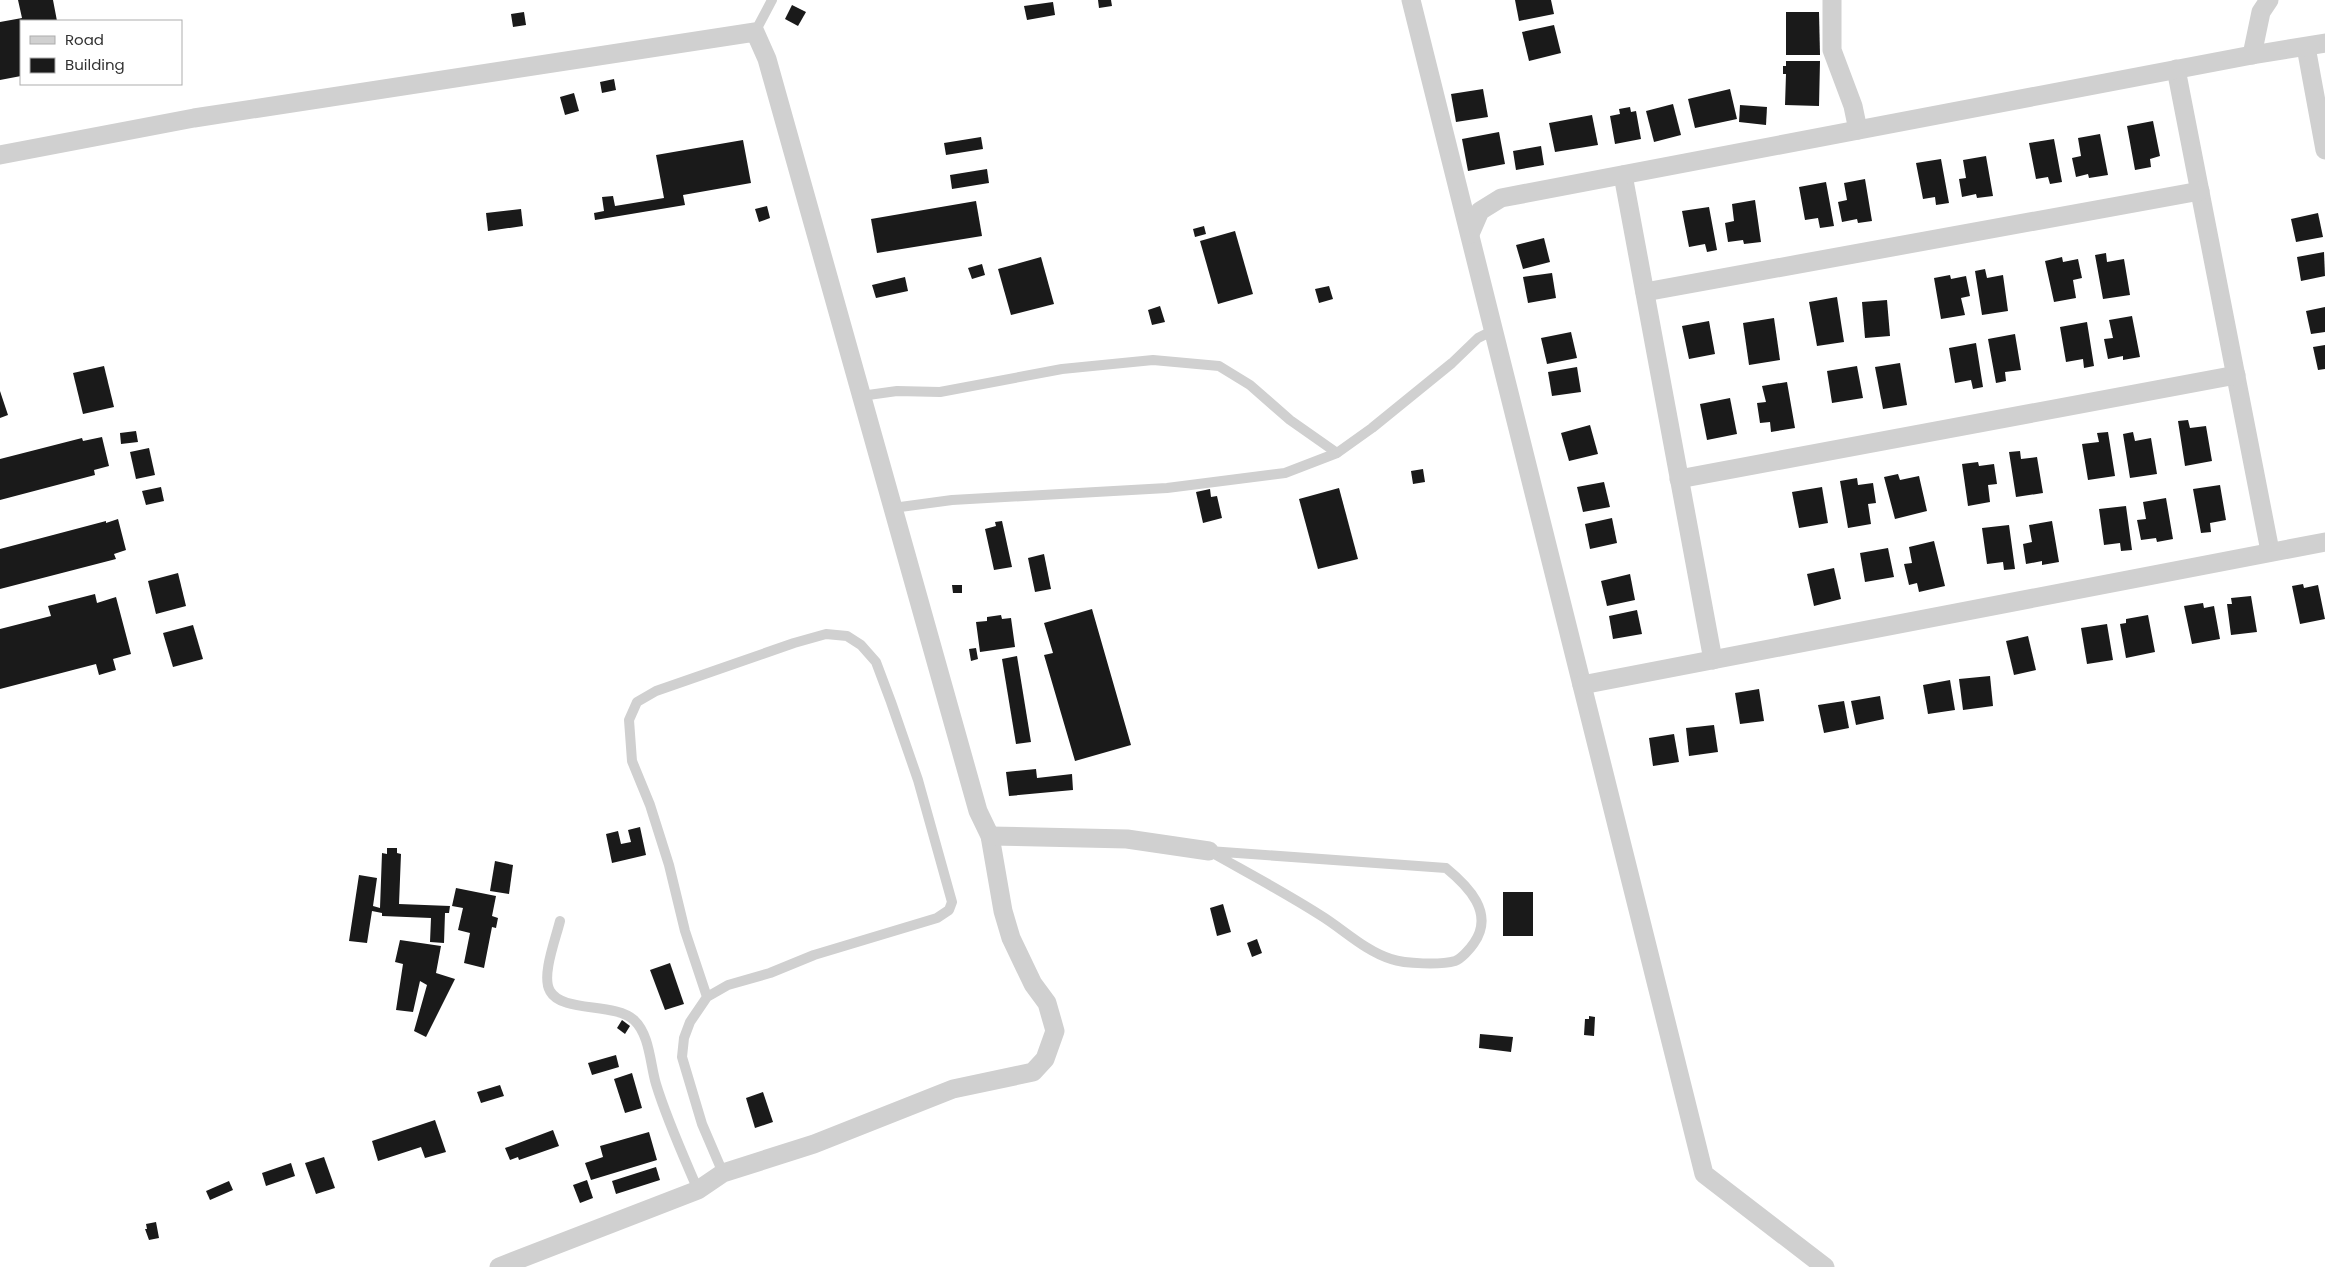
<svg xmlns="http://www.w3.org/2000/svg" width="2325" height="1267" font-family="Poppins,sans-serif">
<rect width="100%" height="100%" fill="#fff"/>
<g fill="#1a1a1a">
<path d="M18,0H53L57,21H21V76L0,80V22L22,18Z"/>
<path d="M1098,0H1111L1112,6L1099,8Z"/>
<path d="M1515,0H1551L1554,14L1519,21Z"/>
<path d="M1053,2L1055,15L1027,20L1024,6Z"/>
<path d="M792,5L806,12L798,26L785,19Z"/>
<path d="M524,12L526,25L513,27L511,14Z"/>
<path d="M1786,12H1819L1820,55H1786Z"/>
<path d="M1554,25L1561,53L1529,61L1522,32Z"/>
<path d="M1786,61H1820L1819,106L1785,105L1786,74H1783V66H1786Z"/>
<path d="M614,79L616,90L602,93L600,82Z"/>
<path d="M1483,89L1488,117L1456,122L1451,94Z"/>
<path d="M1730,89L1737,119L1695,128L1688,99Z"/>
<path d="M574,93L579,111L565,115L560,97Z"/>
<path d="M1673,104L1681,135L1654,142L1646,111Z"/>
<path d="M1740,105L1767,107L1766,125L1739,122Z"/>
<path d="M1630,107L1631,112L1636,111L1641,139L1615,144L1610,116L1620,114L1619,109Z"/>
<path d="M1592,115L1598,145L1555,152L1549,123Z"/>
<path d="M2153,121L2160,156L2150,159L2151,167L2135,170L2127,126Z"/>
<path d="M1499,132L1505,164L1468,171L1462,139Z"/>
<path d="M2100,134L2108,175L2089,178L2088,174L2076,177L2072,158L2081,156L2078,138Z"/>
<path d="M981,137L983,149L946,155L944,143Z"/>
<path d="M2054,139L2062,182L2050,184L2048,177L2036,179L2029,143Z"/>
<path d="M743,140L751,183L683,195L685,205L595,220L594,213L604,211L602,197L613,196L615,206L664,198L656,155Z"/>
<path d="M1541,146L1544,165L1516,170L1513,151Z"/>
<path d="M1986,156L1993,196L1977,198L1976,194L1962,197L1959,179L1966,178L1963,160Z"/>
<path d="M1941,159L1949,203L1936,205L1935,197L1923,199L1916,163Z"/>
<path d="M987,169L989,183L952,189L950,175Z"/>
<path d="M1865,179L1872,221L1858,223L1857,219L1842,222L1838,202L1847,200L1844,183Z"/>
<path d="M1826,182L1834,226L1820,228L1818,218L1805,220L1799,187Z"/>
<path d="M1755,200L1761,242L1744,244L1743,240L1728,242L1725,223L1734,221L1732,204Z"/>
<path d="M976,201L982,236L877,253L871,219Z"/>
<path d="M767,206L770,218L759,222L755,209Z"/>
<path d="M1709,207L1717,250L1707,252L1705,244L1689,247L1682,211Z"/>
<path d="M521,209L523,226L488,231L486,213Z"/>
<path d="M2318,213L2323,237L2296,242L2291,219Z"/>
<path d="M1204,226L1206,234L1195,237L1193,229Z"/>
<path d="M1235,231L1253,294L1218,304L1200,241Z"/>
<path d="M1544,238L1550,262L1523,269L1516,245Z"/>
<path d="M2324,252L2325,276L2301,281L2297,257Z"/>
<path d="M2106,253L2107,262L2124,259L2130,295L2103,299L2095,255Z"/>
<path d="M1041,257L1054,304L1011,315L998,269Z"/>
<path d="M2062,257L2063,262L2078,259L2082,278L2073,280L2076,298L2054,302L2045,261Z"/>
<path d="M982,264L985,275L972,279L968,268Z"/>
<path d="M1985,269L1987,278L2003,275L2008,311L1982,315L1975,271Z"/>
<path d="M1552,273L1556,298L1528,303L1523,277Z"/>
<path d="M1950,275L1951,279L1966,276L1970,296L1961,298L1965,315L1941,319L1934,278Z"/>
<path d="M905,277L908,291L876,298L872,285Z"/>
<path d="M1329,286L1333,299L1319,303L1315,289Z"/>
<path d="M1837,297L1844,342L1817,346L1809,302Z"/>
<path d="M1887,300L1890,336L1865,338L1862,302Z"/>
<path d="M1160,306L1165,322L1152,325L1148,310Z"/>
<path d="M2325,307V332L2311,334L2306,311Z"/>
<path d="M2132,316L2140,357L2123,360V356L2108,359L2104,339L2113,338L2109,320Z"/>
<path d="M1774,318L1780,360L1749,365L1743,323Z"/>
<path d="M1709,321L1715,354L1689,359L1682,326Z"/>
<path d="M2087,322L2094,366L2084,368L2083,359L2066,362L2060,327Z"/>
<path d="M1571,332L1577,358L1547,364L1541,338Z"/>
<path d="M2015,334L2021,370L2005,372L2006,381L1996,383L1988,339Z"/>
<path d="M1976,343L1983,387L1973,389L1971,380L1955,383L1949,348Z"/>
<path d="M2325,345V369L2318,370L2313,347Z"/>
<path d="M1900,363L1907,405L1883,409L1875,367Z"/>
<path d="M104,366L114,407L83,414L73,373Z"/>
<path d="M1857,366L1863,398L1832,403L1827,371Z"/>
<path d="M1577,367L1581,392L1552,396L1548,372Z"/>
<path d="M1787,382L1795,428L1771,432L1770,422L1760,423L1757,403L1766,402L1762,386Z"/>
<path d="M0,391L8,415L0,418Z"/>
<path d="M1730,398L1737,434L1707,440L1700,404Z"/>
<path d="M2188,420L2190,428L2206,426L2212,461L2185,466L2178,421Z"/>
<path d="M1590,425L1598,454L1569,461L1561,433Z"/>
<path d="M136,431L138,442L121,444L120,433Z"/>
<path d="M2108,432L2115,476L2088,480L2082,444L2099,442L2097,433Z"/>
<path d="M2133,432L2135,441L2151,438L2157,474L2130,478L2123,434Z"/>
<path d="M102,437L109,466L94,470L95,475L0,500V459L82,438L83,441Z"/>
<path d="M149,448L155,475L136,479L130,452Z"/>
<path d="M2020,451L2021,459L2037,457L2043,493L2016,497L2009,452Z"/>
<path d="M1978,462L1979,466L1994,464L1997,484L1988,485L1990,502L1968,506L1962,464Z"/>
<path d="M1423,469L1425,482L1413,484L1411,471Z"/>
<path d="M1898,474L1900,480L1919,476L1927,511L1895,519L1884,477Z"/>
<path d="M1857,478L1858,485L1873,483L1876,503L1868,504L1871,524L1848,528L1840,481Z"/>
<path d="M1604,482L1610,507L1583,512L1577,487Z"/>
<path d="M2220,485L2226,520L2210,523L2211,532L2201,533L2193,489Z"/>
<path d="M161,487L164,501L146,505L142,491Z"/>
<path d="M1822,487L1828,523L1799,528L1792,492Z"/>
<path d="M1339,488L1358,559L1318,569L1299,499Z"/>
<path d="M1210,489L1211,497L1217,496L1222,518L1203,523L1196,492Z"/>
<path d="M2166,498L2173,539L2157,542L2156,538L2141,540L2137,520L2146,519L2143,502Z"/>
<path d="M2126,506L2132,550L2121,551L2120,543L2104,545L2099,509Z"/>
<path d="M1612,518L1617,543L1590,549L1585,524Z"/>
<path d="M118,519L126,550L114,554L116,559L0,589V549L106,521V523Z"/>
<path d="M1002,521L1012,567L994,570L985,529L996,526L995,522Z"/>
<path d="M2052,521L2059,562L2042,565V561L2026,564L2023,544L2032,542L2029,525Z"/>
<path d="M2009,525L2015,569L2004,570L2003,562L1987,564L1982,528Z"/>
<path d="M1934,541L1945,586L1919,592L1917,583L1909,585L1904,564L1912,563L1909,547Z"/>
<path d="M1888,548L1894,577L1865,582L1860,553Z"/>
<path d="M1044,554L1051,589L1035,592L1028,558Z"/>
<path d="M1834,568L1841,599L1814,606L1807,574Z"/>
<path d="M178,573L186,606L156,614L148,581Z"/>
<path d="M1630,574L1635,600L1607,606L1601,581Z"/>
<path d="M2303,584L2304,588L2318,585L2325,619L2300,624L2292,586Z"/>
<path d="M952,585H962V593H953Z"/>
<path d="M95,594L97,603L116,597L131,654L113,659L116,670L99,675L96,664L0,689V629L51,616L48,606Z"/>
<path d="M2251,596L2257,632L2231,635L2227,604H2232L2231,598Z"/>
<path d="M2203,603L2204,608L2214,606L2220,639L2192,644L2184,606Z"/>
<path d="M1092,609L1131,745L1075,761L1044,655L1053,653L1044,623Z"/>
<path d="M1637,610L1642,634L1613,639L1609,616Z"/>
<path d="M1001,615L1002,619L1011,618L1015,647L980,652L976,622L987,621V617Z"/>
<path d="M2148,615L2155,652L2126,658L2120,624L2126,623V619Z"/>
<path d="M2107,624L2113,660L2087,664L2081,628Z"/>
<path d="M193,625L203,659L173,667L163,633Z"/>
<path d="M2028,636L2036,670L2014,675L2006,641Z"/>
<path d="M976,648L978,659L971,661L969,649Z"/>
<path d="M1017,656L1031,742L1016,744L1002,659Z"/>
<path d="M1990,676L1993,706L1963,710L1959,679Z"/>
<path d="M1950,680L1955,710L1928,714L1923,685Z"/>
<path d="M1759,689L1764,721L1740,724L1735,693Z"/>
<path d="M1880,696L1884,719L1856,725L1851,701Z"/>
<path d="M1844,701L1849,728L1824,733L1818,705Z"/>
<path d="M1714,725L1718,752L1689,756L1686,728Z"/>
<path d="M1674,734L1679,762L1653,766L1649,738Z"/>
<path d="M1036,769L1037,778L1072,774L1073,790L1009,796L1006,772Z"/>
<path d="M640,827L646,855L612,863L606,834L618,831L621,844L631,842L628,830Z"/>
<path d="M387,848H397V853L401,854L399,904L450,906L449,913H445L444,943L430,942L431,918L382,916V913L372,911L367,943L349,941L359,875L377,878L373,906L380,908L382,853L387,854Z"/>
<path d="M495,861L513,865L509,894L490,891Z"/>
<path d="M456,888L496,896L492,916L498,918L496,928L492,927L484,968L464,963L470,933L458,930L463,908L452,906Z"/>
<rect x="1503" y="892" width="30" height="44"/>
<path d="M1223,904L1231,932L1217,936L1210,908Z"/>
<path d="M1257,939L1262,953L1252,957L1247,943Z"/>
<path d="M400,940L441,946L436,973L455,979L426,1037L414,1031L427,985L420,981L413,1012L396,1010L403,964L395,962Z"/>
<path d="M670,963L684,1004L665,1010L650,970Z"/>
<path d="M1589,1016L1595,1017L1594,1036L1584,1035L1585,1019H1589Z"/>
<path d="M622,1020L630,1026L625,1034L617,1028Z"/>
<path d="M1480,1034L1513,1037L1511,1052L1479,1048Z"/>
<path d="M616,1055L619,1067L592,1075L588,1063Z"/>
<path d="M632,1073L642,1108L625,1113L614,1079Z"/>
<path d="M500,1085L504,1096L481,1103L477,1092Z"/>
<path d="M763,1092L773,1122L755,1128L746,1098Z"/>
<path d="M435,1120L446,1152L425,1158L421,1147L378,1161L372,1141Z"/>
<path d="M553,1130L559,1146L519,1160L518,1157L510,1160L505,1148Z"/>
<path d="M649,1132L657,1160L591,1180L585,1163L603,1157L600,1146Z"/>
<path d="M324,1157L335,1188L316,1194L305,1163Z"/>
<path d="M291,1163L295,1176L266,1186L262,1173Z"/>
<path d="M656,1167L660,1180L616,1194L612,1181Z"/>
<path d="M587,1180L593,1198L580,1203L573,1185Z"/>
<path d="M229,1181L233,1190L210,1200L206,1191Z"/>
<path d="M156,1222L159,1238L149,1240L145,1229H147L146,1224Z"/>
</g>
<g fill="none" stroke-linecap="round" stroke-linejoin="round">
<g stroke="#d0d0d0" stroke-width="10">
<path d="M755,32L772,0"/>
<path d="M861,396L897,391L940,392L1062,369L1153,360L1219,366L1250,385L1290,420L1337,453"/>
<path d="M893,508L952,500L1167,488L1285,473L1337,453L1372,428L1452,363L1478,338L1494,330"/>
<path d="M1209,851L1446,868C1468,886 1495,913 1474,943C1470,949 1461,959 1455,961C1441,965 1405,964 1391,959C1365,951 1343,929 1320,915C1284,892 1246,872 1209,851Z"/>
<path d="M560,921C556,938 541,976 550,991C562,1013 614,1002 634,1020C650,1035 650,1064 656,1084C667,1120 683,1155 698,1190"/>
<path d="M707,997L685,931L669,865L650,805L632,761L629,720L637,702L656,691L794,643L826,634L847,636L861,645L876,662L891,702L918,780L952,902L949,910L937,918L814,955L770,973L728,985L707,997L690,1022L684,1038L682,1057L702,1124L723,1173"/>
</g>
<g stroke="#d0d0d0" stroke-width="19">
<path d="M1411,0L1704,1174L1825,1267"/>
<path d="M1832,0V50L1853,106L1858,130"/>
<path d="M2306,47L2325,150"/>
<path d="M2252,55L2261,12L2269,0"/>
<path d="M2176,69L2270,551"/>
<path d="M0,155L194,118L755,32L767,59L978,811L990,836L1003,911L1011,938L1033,984L1047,1003L1055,1031L1045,1059L1033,1072L953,1089L814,1144L723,1173L698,1190L499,1267"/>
<path d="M1623,175L1713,660"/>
<path d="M1470,234L1480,211L1501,198L2252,55L2325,43"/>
<path d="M1645,292L2200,191"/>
<path d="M1679,479L2236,375"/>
<path d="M1582,685L2325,542"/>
<path d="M990,836L1127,839L1209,851"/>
</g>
</g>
<rect x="20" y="20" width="162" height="65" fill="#ffffff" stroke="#adadad"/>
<rect x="30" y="36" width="25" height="8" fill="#d0d0d0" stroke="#adadad"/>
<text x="65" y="45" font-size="15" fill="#333333">Road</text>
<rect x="30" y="58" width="25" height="15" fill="#1a1a1a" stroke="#adadad"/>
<text x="65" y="70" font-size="15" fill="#333333">Building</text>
</svg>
